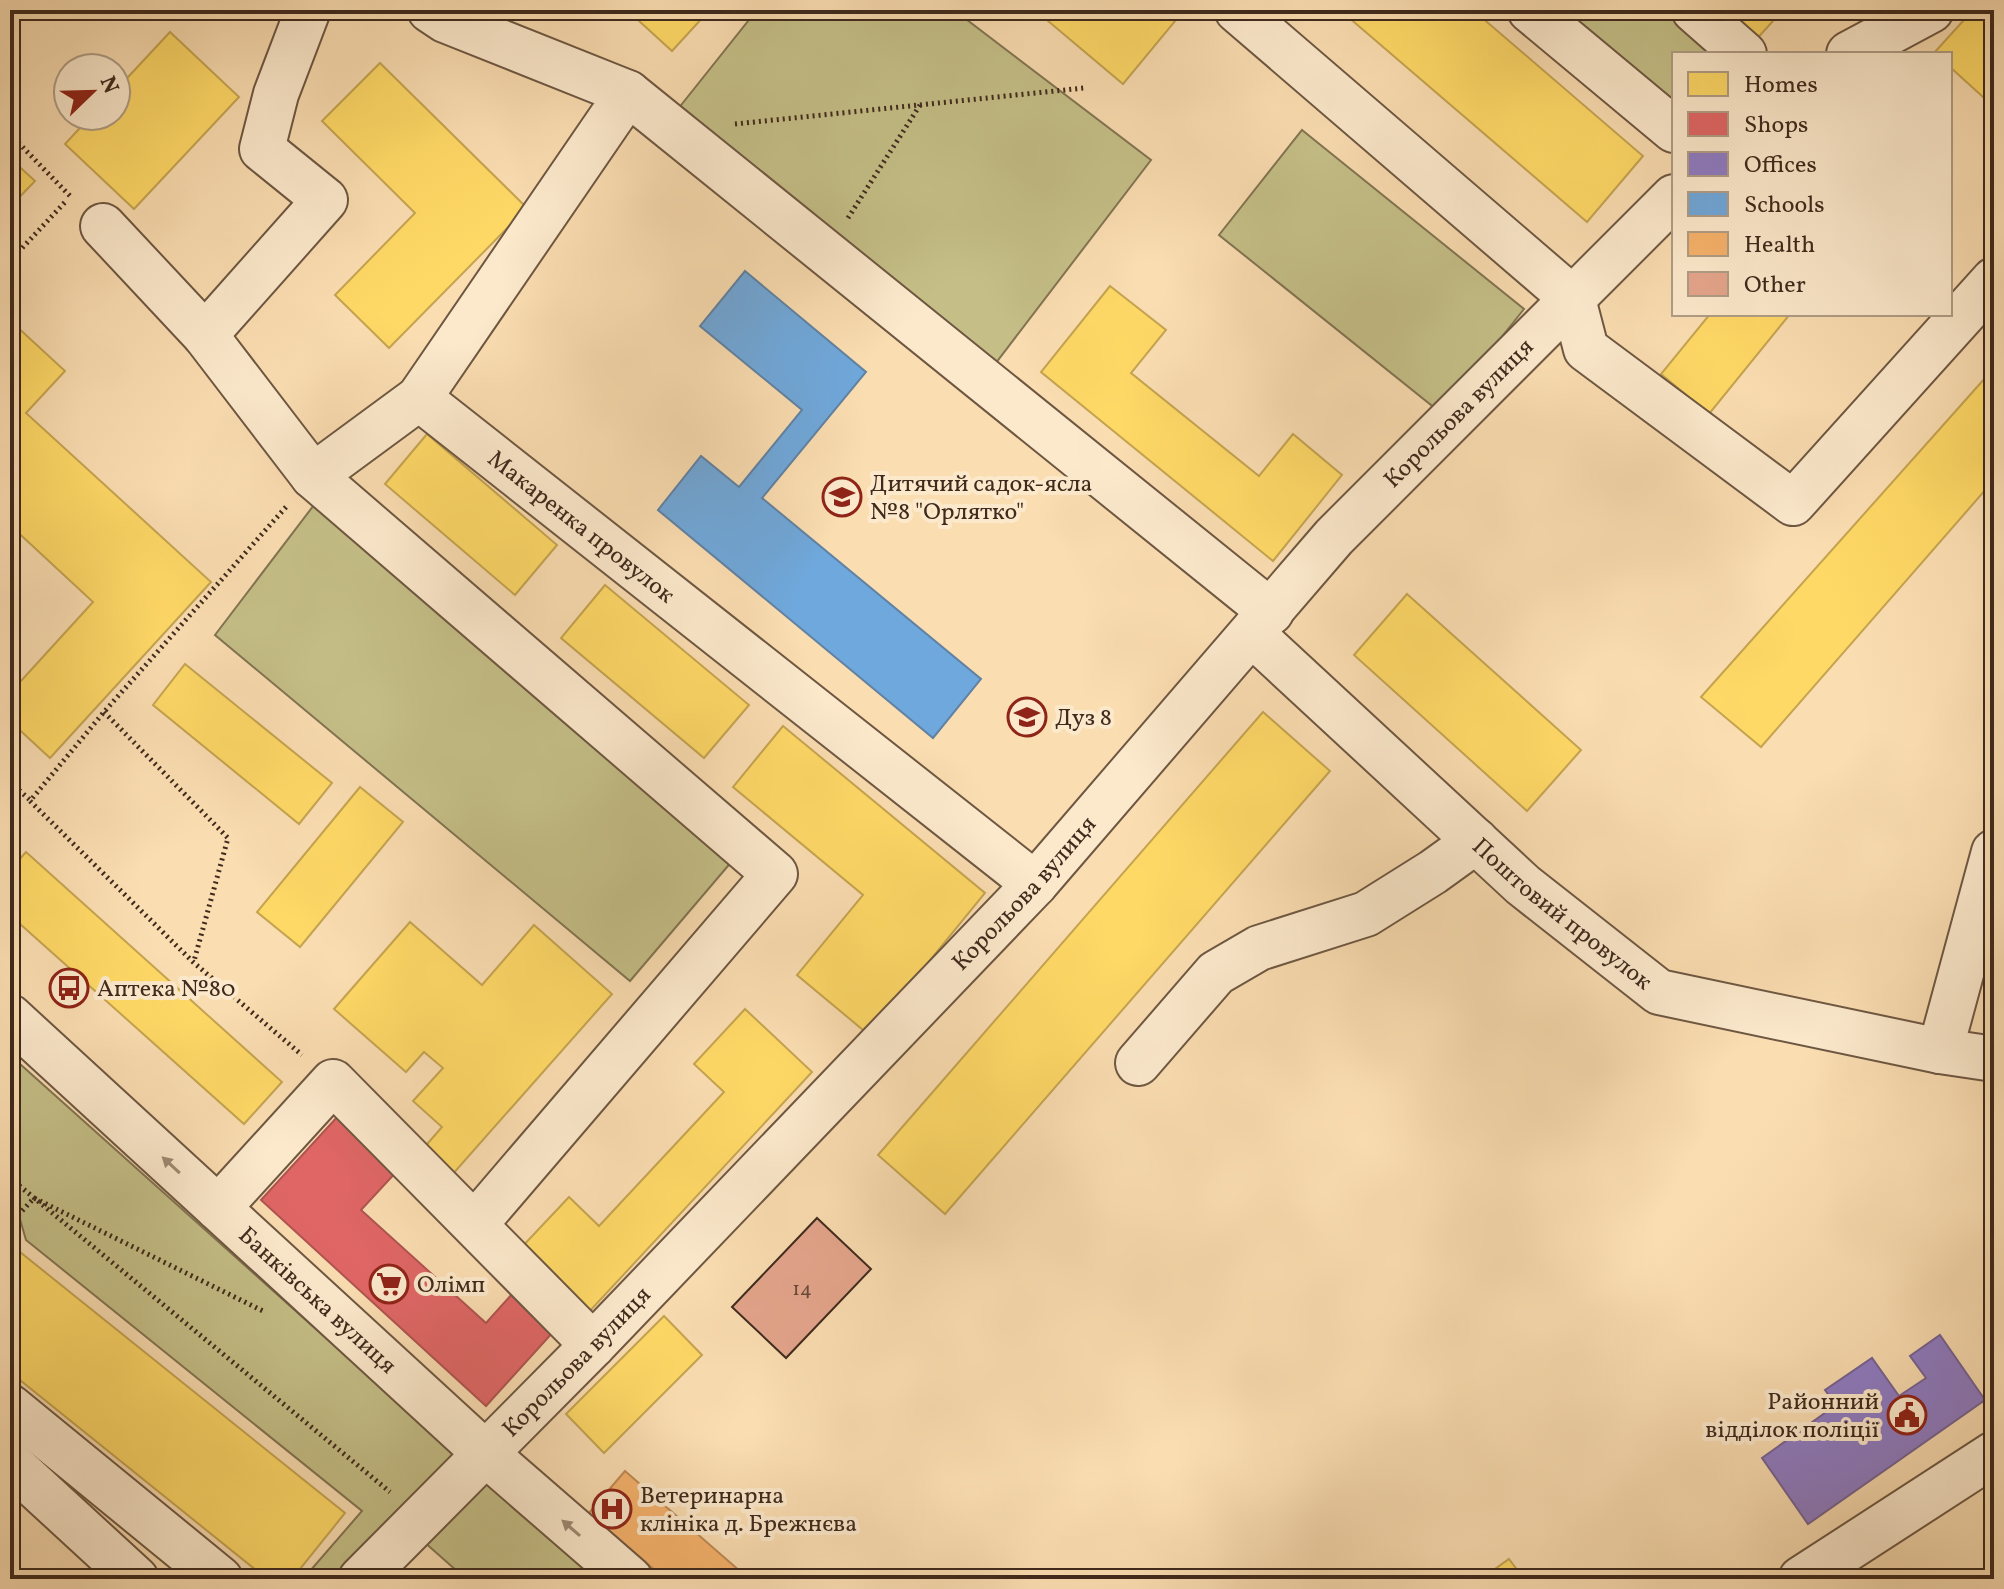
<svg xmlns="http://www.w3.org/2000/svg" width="2004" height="1589" font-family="Vollkorn,serif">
<rect width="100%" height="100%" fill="#faddb1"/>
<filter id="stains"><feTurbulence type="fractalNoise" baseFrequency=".0025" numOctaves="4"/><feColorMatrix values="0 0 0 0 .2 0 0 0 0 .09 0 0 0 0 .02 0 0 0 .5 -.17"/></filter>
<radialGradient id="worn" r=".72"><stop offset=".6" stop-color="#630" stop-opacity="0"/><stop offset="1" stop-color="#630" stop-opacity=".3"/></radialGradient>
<g fill="#c5bf87" stroke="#827452" stroke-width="2">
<path d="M737,10H954L1151,160L992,368L674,114L748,21Z"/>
<path d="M1557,10H1673L1724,54H1674V112Z"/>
<path d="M1302,130L1524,309L1441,413L1219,235Z"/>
<path d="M317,501L733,860L630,981L215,635Z"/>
<path d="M10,1055L423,1425L460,1451L338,1579H303L362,1511L26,1240L15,1202L10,1198Z"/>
<path d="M489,1471L611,1579H466L423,1541Z"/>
</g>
<g fill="#ffd966" stroke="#c5a450" stroke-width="2">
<path d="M627,10H700L705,15L672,51Z"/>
<path d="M1035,10H1164L1176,20L1123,84Z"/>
<path d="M1340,10H1473L1643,156L1587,222Z"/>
<path d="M1720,10H1783L1754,42Z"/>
<path d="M1973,10H1994V107L1950,67V54L1934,53Z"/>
<path d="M170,32L239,97L134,209L65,144L91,116H116V90Z"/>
<path d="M380,63L527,208L389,348L335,295L415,213L322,121Z"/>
<path d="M10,158L35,181L10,207Z"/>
<path d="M1110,286L1166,330L1131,373L1259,476L1293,434L1342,475L1273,561L1041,372Z"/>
<path d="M1710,314H1790L1709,414L1661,374Z"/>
<path d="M14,324L65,371L26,413L211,582L50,758L10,721V693L93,602L10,525V328Z"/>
<path d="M1994,368V480L1761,747L1701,697Z"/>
<path d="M427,434L557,545L515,595L385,484Z"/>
<path d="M605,585L749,705L704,758L561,638Z"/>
<path d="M1407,594L1581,750L1527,811L1354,655Z"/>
<path d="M185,664L332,783L299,824L153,705Z"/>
<path d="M1263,712L1330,771L945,1214L878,1155Z"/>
<path d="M783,726L985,893L869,1035L797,975L863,895L733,787Z"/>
<path d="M360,787L403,822L300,947L257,912Z"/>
<path d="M26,852L282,1082L244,1124L10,915V870Z"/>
<path d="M410,922L482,985L534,925L612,994L444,1184L415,1158L442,1127L413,1101L443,1068L424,1052L406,1072L334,1009Z"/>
<path d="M745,1009L812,1072L587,1314L519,1250L569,1197L599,1226L724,1092L694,1064Z"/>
<path d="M20,1252L345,1513L292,1579H267L10,1372V1264Z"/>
<path d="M664,1316L702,1355L604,1453L566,1414Z"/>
<path d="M1509,1559L1524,1579H1481Z"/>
</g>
<path fill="#e06666" stroke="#b05450" stroke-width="2" d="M339,1115L398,1170L361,1210L486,1323L513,1293L554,1331L486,1406L261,1200Z"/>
<path fill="#8e7cc3" stroke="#766391" stroke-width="2" d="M1940,1335L1985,1400L1808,1524L1762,1458L1836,1405L1825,1390L1872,1358L1899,1396L1926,1378L1910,1356Z"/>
<path fill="#6fa8dc" stroke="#6182a3" stroke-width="2" d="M745,271L866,372L762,498L981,679L933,738L658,510L701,456L739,487L802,410L700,326Z"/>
<path fill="#f6b26b" stroke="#bf8954" stroke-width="2" d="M625,1471L749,1579H665L589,1513Z"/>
<path fill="#e4a58c" stroke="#3f2a1d" stroke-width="2" d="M817,1218L871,1269L786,1358L732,1307Z"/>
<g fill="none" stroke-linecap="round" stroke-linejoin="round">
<g stroke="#6e5742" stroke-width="48">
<g id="minor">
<path id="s1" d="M430,10L445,20L628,93L419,398L1035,884"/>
<path d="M1237,10L1573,299L1586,349L1793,503L1994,280"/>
<path d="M1530,10L1674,130"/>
<path d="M1694,10L1744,54"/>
<path d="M1849,54L1931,10"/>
<path d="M628,93L1271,612"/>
<path d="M103,226L205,335L313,476L775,874L475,1224"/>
<path d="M205,335L325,200L262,149L276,94L308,10"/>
<path d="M313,476L419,398"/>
<path id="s2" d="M1252,634L1523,885L1659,992L1940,1051L1994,1059"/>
<path id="s3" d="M10,1017L486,1454L630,1579"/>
<path d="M1940,1051L1994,852"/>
<path d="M1138,1063L1216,973L1259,948L1366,914L1433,872L1476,841"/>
<path d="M218,1208L333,1082L593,1345"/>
<path d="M10,1407L220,1579"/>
<path d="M10,1463L136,1579"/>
<path id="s4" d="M361,1579L593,1345L1035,884L1334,537L1674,197"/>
<path d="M1801,1579L1994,1454"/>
</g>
</g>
<g stroke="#3f2a1d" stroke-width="5" stroke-dasharray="2 4" stroke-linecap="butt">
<path d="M735,124L1084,88"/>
<path d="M10,134L70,196"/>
<path d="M848,218L920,105"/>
<path d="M10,261L67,200"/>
<path d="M286,507L104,712L30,801L193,962L302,1055"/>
<path d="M104,712L228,838L194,961"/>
<path d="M10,782L30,800"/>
<path d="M10,1178L390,1492"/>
<path d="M10,1224L34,1198L265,1312"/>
</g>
<use href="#minor" stroke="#fce9cc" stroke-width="44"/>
</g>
<defs><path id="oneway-solid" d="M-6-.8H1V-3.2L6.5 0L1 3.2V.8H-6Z" transform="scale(2)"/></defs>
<g fill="#9e8a74">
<use href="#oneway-solid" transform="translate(171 1165) rotate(-137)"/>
<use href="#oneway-solid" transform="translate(571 1528) rotate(-139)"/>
</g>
<defs>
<g id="school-ring" transform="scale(2)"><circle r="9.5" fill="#fce9cc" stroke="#8f2418" stroke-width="1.5"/><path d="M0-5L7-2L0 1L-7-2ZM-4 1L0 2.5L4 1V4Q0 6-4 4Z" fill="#8f2418"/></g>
<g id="bus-ring" transform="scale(2)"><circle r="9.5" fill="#fce9cc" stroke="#8f2418" stroke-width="1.5"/><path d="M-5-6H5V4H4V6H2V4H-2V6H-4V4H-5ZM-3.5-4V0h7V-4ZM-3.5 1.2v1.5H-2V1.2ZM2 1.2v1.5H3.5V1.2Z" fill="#8f2418"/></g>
<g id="supermarket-ring" transform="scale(2)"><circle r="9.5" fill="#fce9cc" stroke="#8f2418" stroke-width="1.5"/><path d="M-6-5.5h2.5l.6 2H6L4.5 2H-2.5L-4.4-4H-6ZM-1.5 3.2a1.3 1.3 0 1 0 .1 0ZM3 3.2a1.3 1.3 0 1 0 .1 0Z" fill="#8f2418"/></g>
<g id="civic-ring" transform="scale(2)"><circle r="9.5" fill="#fce9cc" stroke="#8f2418" stroke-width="1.5"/><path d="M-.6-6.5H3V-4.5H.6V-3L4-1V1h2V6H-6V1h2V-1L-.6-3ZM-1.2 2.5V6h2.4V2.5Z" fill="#8f2418"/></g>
<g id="hospital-ring" transform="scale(2)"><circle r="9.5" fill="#fce9cc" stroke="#8f2418" stroke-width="1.5"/><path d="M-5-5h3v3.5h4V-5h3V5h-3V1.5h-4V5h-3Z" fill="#8f2418"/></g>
</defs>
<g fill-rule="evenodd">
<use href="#school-ring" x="842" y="497"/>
<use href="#school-ring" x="1027" y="717"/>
<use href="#bus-ring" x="69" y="988"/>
<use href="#supermarket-ring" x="389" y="1284"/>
<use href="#civic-ring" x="1907" y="1415"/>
<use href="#hospital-ring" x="612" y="1509"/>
</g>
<g text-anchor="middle" stroke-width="8" stroke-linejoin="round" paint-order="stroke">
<g font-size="20" fill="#684939">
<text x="802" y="1295">14</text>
</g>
<g font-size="24" fill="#3f2a1d" stroke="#fce9cc">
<text dy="8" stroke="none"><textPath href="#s4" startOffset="1602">Корольова вулиця</textPath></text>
<text dy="8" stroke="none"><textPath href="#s1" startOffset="792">Макаренка провулок</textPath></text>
<text dy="8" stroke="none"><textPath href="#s4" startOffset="954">Корольова вулиця</textPath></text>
<text dy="8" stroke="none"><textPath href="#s2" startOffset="418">Поштовий провулок</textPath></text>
<text dy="8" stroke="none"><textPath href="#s3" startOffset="418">Банківська вулиця</textPath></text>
<text dy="8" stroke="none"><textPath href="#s4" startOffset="306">Корольова вулиця</textPath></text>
</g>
<g font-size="24" fill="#3f2a1d" stroke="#fce9cc" text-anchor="start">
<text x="870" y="491">Дитячий садок-ясла<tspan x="870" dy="28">№8 "Орлятко"</tspan></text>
<text x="1055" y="725">Дуз 8</text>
<text x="97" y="996">Аптека №80</text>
<text x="417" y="1292">Олімп</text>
<text x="1879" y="1409" text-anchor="end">Районний<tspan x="1879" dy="28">відділок поліції</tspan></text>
<text x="640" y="1503">Ветеринарна<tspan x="640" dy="28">клініка д. Брежнєва</tspan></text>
</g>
</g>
<rect width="2004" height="1589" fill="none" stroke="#faddb1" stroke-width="40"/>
<rect x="12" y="12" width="1980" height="1565" fill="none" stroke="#3f2a1d" stroke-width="4"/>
<rect x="20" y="20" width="1964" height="1549" fill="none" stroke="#3f2a1d" stroke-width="2"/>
<rect x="1672" y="52" width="280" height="264" fill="#fce9cc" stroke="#b09d86" stroke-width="2"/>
<rect x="1688" y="72" width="40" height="24" fill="#ffd966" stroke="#b09d86" stroke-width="2"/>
<text x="1744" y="92" font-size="24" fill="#3f2a1d">Homes</text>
<rect x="1688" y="112" width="40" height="24" fill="#e06666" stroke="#b09d86" stroke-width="2"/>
<text x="1744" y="132" font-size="24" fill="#3f2a1d">Shops</text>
<rect x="1688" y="152" width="40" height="24" fill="#8e7cc3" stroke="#b09d86" stroke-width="2"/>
<text x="1744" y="172" font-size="24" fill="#3f2a1d">Offices</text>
<rect x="1688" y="192" width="40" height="24" fill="#6fa8dc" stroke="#b09d86" stroke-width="2"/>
<text x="1744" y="212" font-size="24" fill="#3f2a1d">Schools</text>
<rect x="1688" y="232" width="40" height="24" fill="#f6b26b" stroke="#b09d86" stroke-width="2"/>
<text x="1744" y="252" font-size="24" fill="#3f2a1d">Health</text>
<rect x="1688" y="272" width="40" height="24" fill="#e4a58c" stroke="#b09d86" stroke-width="2"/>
<text x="1744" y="292" font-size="24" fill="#3f2a1d">Other</text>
<g transform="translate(92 92) rotate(67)"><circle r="38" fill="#fce9cc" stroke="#b09d86" stroke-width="2"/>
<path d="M0-6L14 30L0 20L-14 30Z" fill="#8f2418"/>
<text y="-12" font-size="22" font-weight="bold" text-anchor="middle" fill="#3f2a1d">N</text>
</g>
<rect width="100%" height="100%" filter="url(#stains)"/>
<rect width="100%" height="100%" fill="url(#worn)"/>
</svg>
